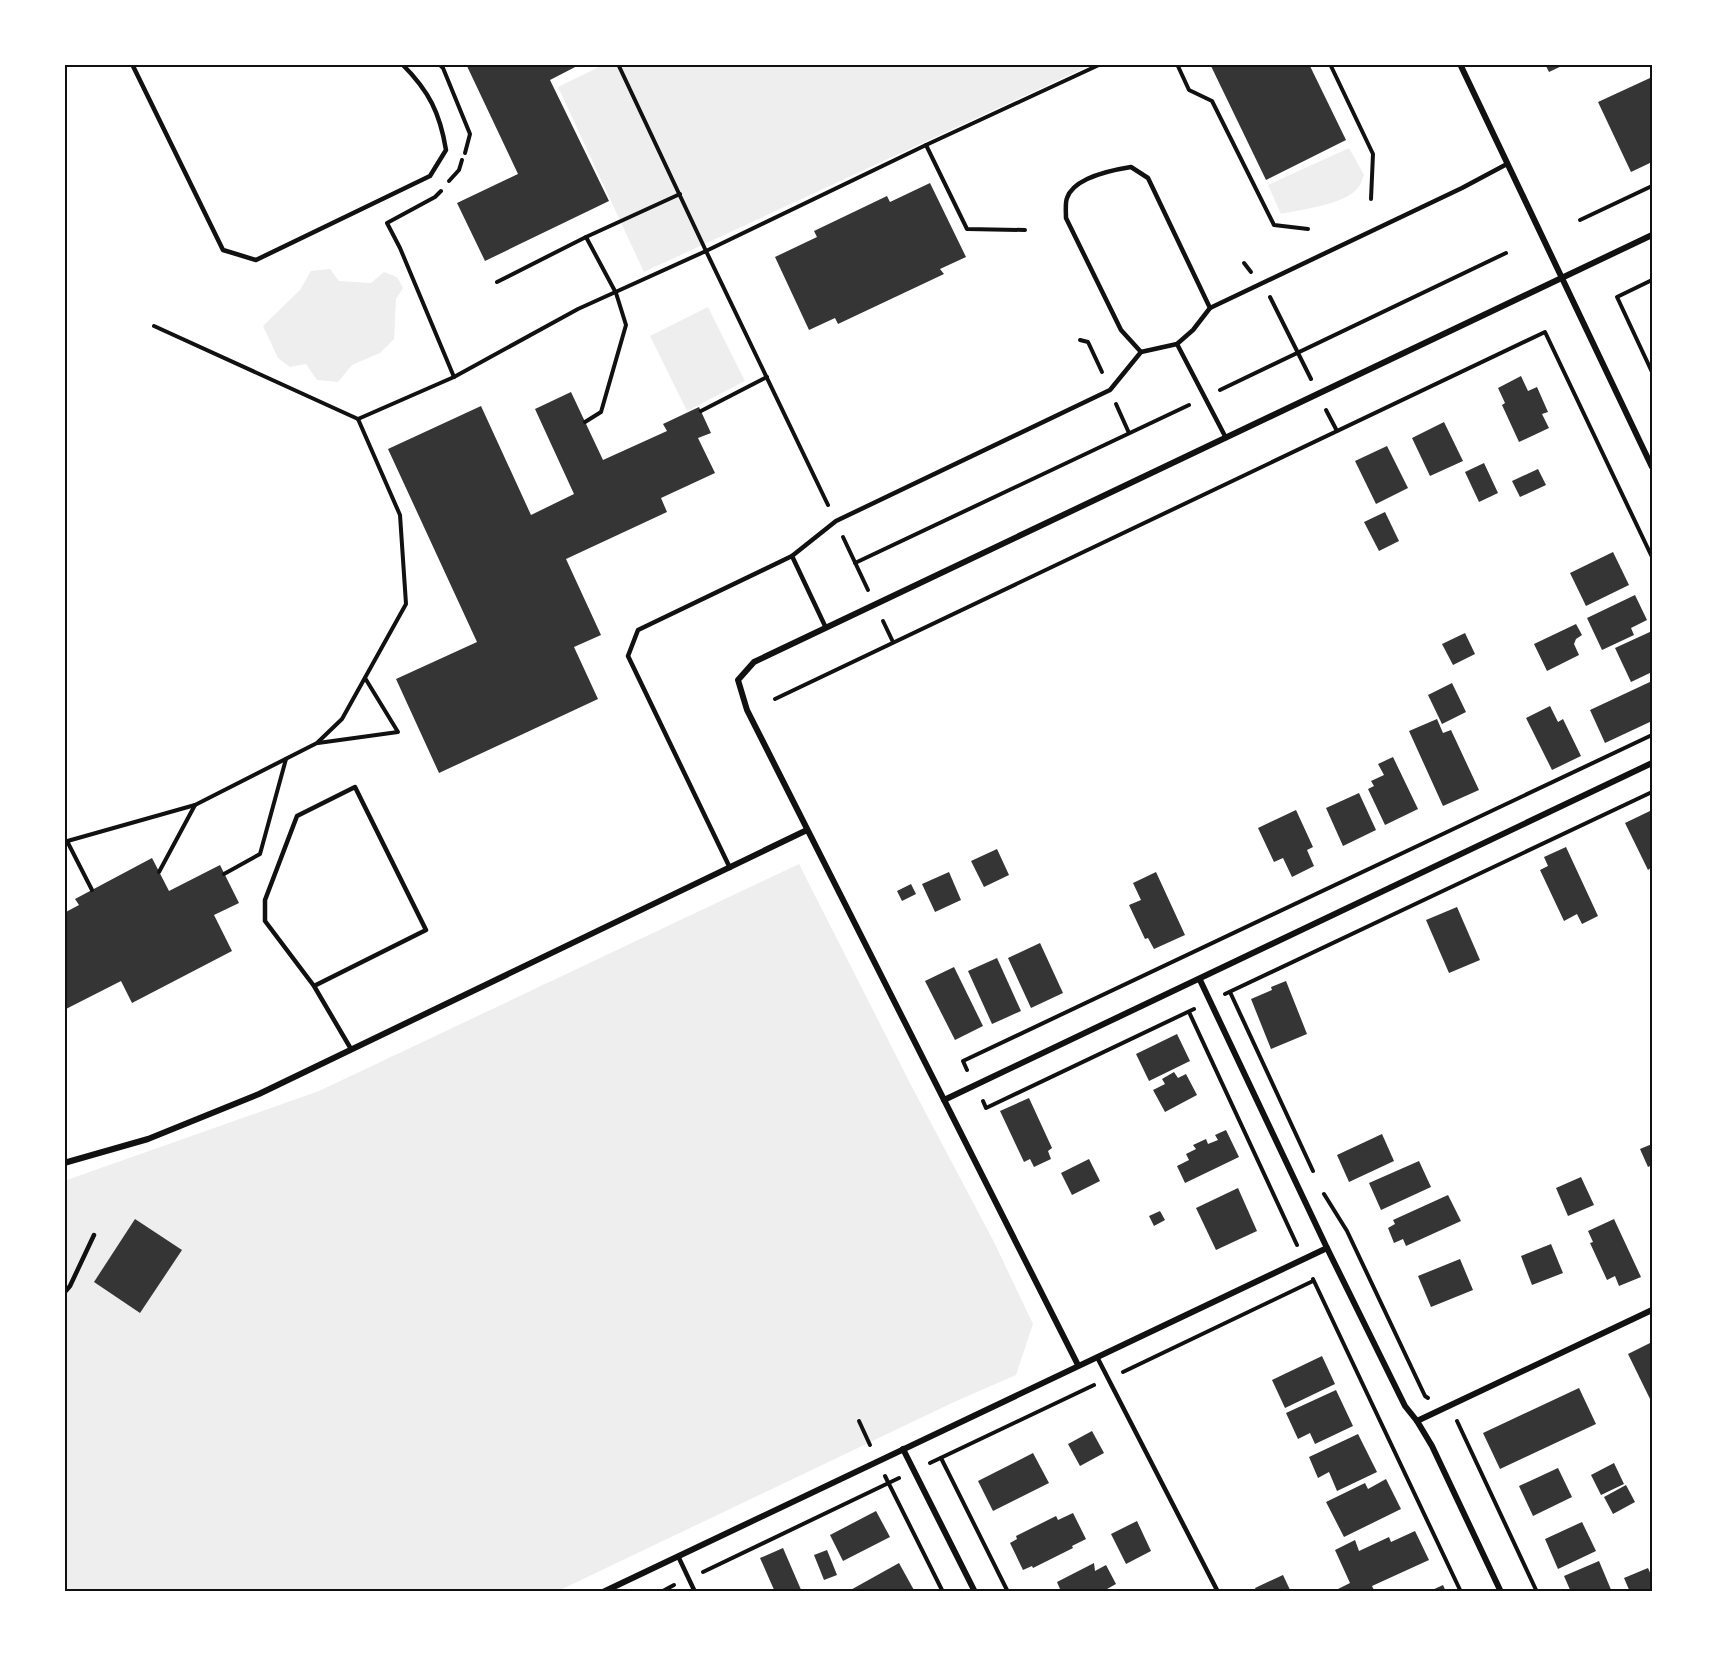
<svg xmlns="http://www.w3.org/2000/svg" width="1717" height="1656" font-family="Overpass,sans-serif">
<rect width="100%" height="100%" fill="#fff"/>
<g fill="#eee">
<path d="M605,64L1091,65L644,272L558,87Z"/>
<path d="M1349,148L1364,175C1362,179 1361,185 1358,188C1344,205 1302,209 1281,214L1268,185Z"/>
<path d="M330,269L339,281L371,283L384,272L397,277L403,288L396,299L394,339L380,353L352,365L338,382L317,380L306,364L290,367L278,358L263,326L300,290L311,271Z"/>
<path d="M708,307L745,381L687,411L650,336Z"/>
<path d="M799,864L912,1087L994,1242L1033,1324L1016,1375L954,1402L558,1591H65L64,1181L319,1091Z"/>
</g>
<g fill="#353535">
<path d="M466,64H581L550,80L609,201L485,261L457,203L518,174Z"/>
<path d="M1210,64H1309L1346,140L1266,180Z"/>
<path d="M1545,64H1566L1549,72Z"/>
<path d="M1650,78L1652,84V162L1631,172L1598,102Z"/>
<path d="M930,183L966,257L940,269L944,274L838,324L835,318L809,330L775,257L817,237L814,231L887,196L890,202Z"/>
<path d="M1521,376L1528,391L1537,387L1548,412L1542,414L1549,428L1519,442L1502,405L1505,403L1498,388Z"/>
<path d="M571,392L603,460L667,431L663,424L699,407L711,433L698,438L715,473L661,498L667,512L566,559L601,635L574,647L598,699L439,773L396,679L477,642L388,449L481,406L531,515L574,494L535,409Z"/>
<path d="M1444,422L1463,461L1430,476L1412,438Z"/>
<path d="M1387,446L1408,488L1376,504L1355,461Z"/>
<path d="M1484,463L1498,493L1479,502L1465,472Z"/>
<path d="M1538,469L1546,485L1520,497L1512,481Z"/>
<path d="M1385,512L1399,541L1379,551L1364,522Z"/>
<path d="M1613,552L1629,585L1586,606L1570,573Z"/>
<path d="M1635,595L1647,620L1631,628L1634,635L1602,650L1587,618Z"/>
<path d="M1576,624L1582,635L1576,639L1574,644L1579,655L1547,671L1534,644Z"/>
<path d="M1652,631V672L1631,682L1615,648Z"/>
<path d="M1465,633L1475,654L1453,665L1442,644Z"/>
<path d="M1652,681V721L1605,743L1590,710Z"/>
<path d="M1452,683L1466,712L1442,724L1428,695Z"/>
<path d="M1550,706L1558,722L1563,719L1581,756L1552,770L1526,718Z"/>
<path d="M1437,719L1443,733L1451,730L1479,790L1443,806L1409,731Z"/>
<path d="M1393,757L1418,809L1385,825L1368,789L1374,786L1371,781L1384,775L1378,764Z"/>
<path d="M1359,793L1376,830L1343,846L1326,808Z"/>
<path d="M1296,810L1313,847L1307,850L1314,866L1292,877L1283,858L1274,862L1258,828Z"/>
<path d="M1652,810V867L1648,870L1625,823Z"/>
<path d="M1566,847L1598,916L1582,924L1577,914L1564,921L1540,870L1548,866L1544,857Z"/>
<path d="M997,849L1009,875L984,887L971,861Z"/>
<path d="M152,858L169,891L220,865L239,903L214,915L232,951L132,1003L121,981L64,1010V913L79,905L75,899Z"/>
<path d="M949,872L961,900L935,912L922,884Z"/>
<path d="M1156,872L1185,935L1154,949L1148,938L1145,939L1129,905L1141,900L1133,883Z"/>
<path d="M911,884L916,894L902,901L897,891Z"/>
<path d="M1457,907L1480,960L1449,973L1426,920Z"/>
<path d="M1040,943L1063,993L1031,1008L1008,958Z"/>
<path d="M997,958L1021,1011L992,1024L968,971Z"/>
<path d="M954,967L983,1026L955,1040L925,981Z"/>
<path d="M1286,981L1307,1034L1271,1049L1251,999L1272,990L1271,987Z"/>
<path d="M1177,1034L1190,1061L1149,1081L1136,1054Z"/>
<path d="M1174,1072L1178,1078L1186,1074L1197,1095L1165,1112L1153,1090L1165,1084L1162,1079Z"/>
<path d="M1029,1098L1052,1148L1048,1151L1051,1159L1034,1167L1030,1159L1024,1162L1000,1111Z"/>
<path d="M1226,1130L1239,1157L1185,1183L1177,1166L1189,1160L1186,1154L1196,1149L1193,1145L1206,1139L1208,1144L1218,1140L1215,1135Z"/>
<path d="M1382,1134L1394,1161L1349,1182L1337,1155Z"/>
<path d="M1652,1144V1165L1648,1167L1640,1149Z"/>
<path d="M1089,1159L1100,1181L1072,1195L1061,1173Z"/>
<path d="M1419,1161L1431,1187L1381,1210L1369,1183Z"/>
<path d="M1581,1177L1594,1205L1568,1216L1556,1188Z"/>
<path d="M1238,1188L1257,1231L1216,1250L1196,1208Z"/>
<path d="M1448,1195L1461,1221L1406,1246L1403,1239L1394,1243L1388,1228L1395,1224L1393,1220Z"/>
<path d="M1160,1211L1165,1220L1154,1226L1149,1216Z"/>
<path d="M135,1219L182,1250L140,1313L94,1282Z"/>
<path d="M1614,1219L1641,1277L1619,1286L1615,1276L1607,1280L1590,1243L1593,1242L1588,1231Z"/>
<path d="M1551,1244L1563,1273L1532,1285L1521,1256Z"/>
<path d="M1460,1259L1473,1290L1431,1307L1418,1276Z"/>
<path d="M1652,1342V1403L1628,1354Z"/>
<path d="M1322,1356L1335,1384L1285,1408L1272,1380Z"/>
<path d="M1579,1388L1596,1424L1500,1469L1483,1433Z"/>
<path d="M1336,1390L1353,1426L1315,1444L1310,1433L1298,1439L1286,1413Z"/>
<path d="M1092,1431L1104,1453L1080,1466L1068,1444Z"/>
<path d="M1358,1434L1377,1472L1337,1491L1329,1472L1318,1478L1309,1457Z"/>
<path d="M1033,1453L1049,1483L993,1511L978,1481Z"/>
<path d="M1614,1463L1624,1484L1601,1495L1591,1475Z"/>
<path d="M1558,1468L1572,1497L1533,1516L1519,1486Z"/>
<path d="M1386,1479L1401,1509L1344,1537L1326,1502L1365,1483L1368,1489Z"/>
<path d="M1626,1485L1635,1502L1613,1514L1604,1497Z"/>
<path d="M876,1511L890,1537L843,1561L830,1535Z"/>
<path d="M1073,1513L1086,1539L1072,1546L1073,1548L1033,1568L1032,1566L1023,1570L1010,1543L1017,1539L1016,1536L1056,1516L1058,1520Z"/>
<path d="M1137,1521L1151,1551L1126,1564L1111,1534Z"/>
<path d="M1582,1522L1596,1551L1558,1569L1545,1539Z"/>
<path d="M1415,1531L1429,1560L1372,1586L1375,1592H1332L1350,1583L1335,1550L1355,1540L1359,1551L1389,1537L1391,1542Z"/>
<path d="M783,1548L802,1592H775L760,1558Z"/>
<path d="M827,1550L837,1575L824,1580L814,1555Z"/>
<path d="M1599,1561L1612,1592H1571L1564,1576Z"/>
<path d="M899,1563L915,1592H847Z"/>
<path d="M1094,1563L1095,1571L1106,1565L1116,1584L1107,1589L1108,1592H1056L1060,1589L1057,1582Z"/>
<path d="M1648,1568L1652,1577V1590L1630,1592L1624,1578Z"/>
<path d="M1283,1575L1291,1592H1257L1255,1588Z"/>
<path d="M1443,1585L1446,1592H1428Z"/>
</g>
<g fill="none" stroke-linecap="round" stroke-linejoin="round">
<g stroke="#111" stroke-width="4">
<path d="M439,64L443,68L470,134L465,153"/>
<path d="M618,64L706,251L926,145L1101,64"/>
<path d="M1177,64L1189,90L1212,101L1274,225L1308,229"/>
<path d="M1330,64L1373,154L1371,199"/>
<path d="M926,145L967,229L1025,230"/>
<path d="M449,181L459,170L462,160"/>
<path d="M441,191L435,197L387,223L400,248L454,377"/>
<path d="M1580,220L1652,186"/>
<path d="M1244,263L1251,272"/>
<path d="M1652,280L1617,297L1652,372"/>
<path d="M497,282L586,237L680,194"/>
<path d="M1270,297L1311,379"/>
<path d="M1080,340L1088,342L1102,372"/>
<path d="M1220,390L1506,253"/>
<path d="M1116,404L1129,433"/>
<path d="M1326,410L1337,431"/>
<path d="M701,411L767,377"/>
<path d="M358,419L454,377L578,309L706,251L828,505"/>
<path d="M585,422L601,412L626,325L616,293L586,237"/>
<path d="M843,537L868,590"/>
<path d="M855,563L1189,405"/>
<path d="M883,621L893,642"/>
<path d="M775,699L1545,332L1652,557"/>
<path d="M318,743L398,732L365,678"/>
<path d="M67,841L92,890"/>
<path d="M64,842L195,805L317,743L342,719L406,604L400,515L358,419L154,326"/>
<path d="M159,872L195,805"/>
<path d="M224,874L260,854L286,759"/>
<path d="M1230,992L1313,1171"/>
<path d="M1225,994L1652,792"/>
<path d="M1189,1012L1297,1245"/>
<path d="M967,1070L963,1061L1652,735"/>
<path d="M983,1101L986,1108L1194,1009"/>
<path d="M1324,1194L1347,1231L1425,1396L1428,1398"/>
<path d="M1313,1279L1461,1592"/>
<path d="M1123,1372L1313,1281"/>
<path d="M859,1421L870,1445"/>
<path d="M1457,1421L1537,1592"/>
<path d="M941,1458L1008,1592"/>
<path d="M930,1463L1094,1385"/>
<path d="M885,1476L943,1592"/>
<path d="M703,1572L899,1478"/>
<path d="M661,1592L674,1585"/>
</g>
<g stroke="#111" stroke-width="4.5">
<path d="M132,64L223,250L256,260L430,176L446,150C440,113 429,91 402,64"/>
<path d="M1131,167L1148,178L1210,308L1193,330L1177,344L1141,352L1121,330L1066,218C1066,212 1065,203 1067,198C1074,177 1112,170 1131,167Z"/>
<path d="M1210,308L1462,188L1507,164"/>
<path d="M1177,344L1226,438"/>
<path d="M792,556L826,628"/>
<path d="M730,868L628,656L638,630L792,556L836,521L1110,390L1141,352"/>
<path d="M314,986L426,930L355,787L297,816L265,900V921L314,986L351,1049"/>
<path d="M64,1293L70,1286L94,1235"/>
<path d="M1097,1357L1218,1592"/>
<path d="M678,1556L695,1592"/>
</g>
<g stroke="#111" stroke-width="6">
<path d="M1460,64L1652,467"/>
<path d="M1200,980L1327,1248L1405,1406L1417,1421L1432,1446L1501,1592"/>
<path d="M944,1100L1652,763"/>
<path d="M64,1163L148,1139L259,1094L807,830"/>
<path d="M1078,1365L747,710L738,680L754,662L1652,235"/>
<path d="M1417,1421L1652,1310"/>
<path d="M903,1449L975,1592"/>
<path d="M603,1592L1327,1248"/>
</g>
</g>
<rect width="1717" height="1656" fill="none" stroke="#ffffff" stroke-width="132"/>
<rect x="66" y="66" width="1585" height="1524" fill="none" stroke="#111" stroke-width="2"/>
</svg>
